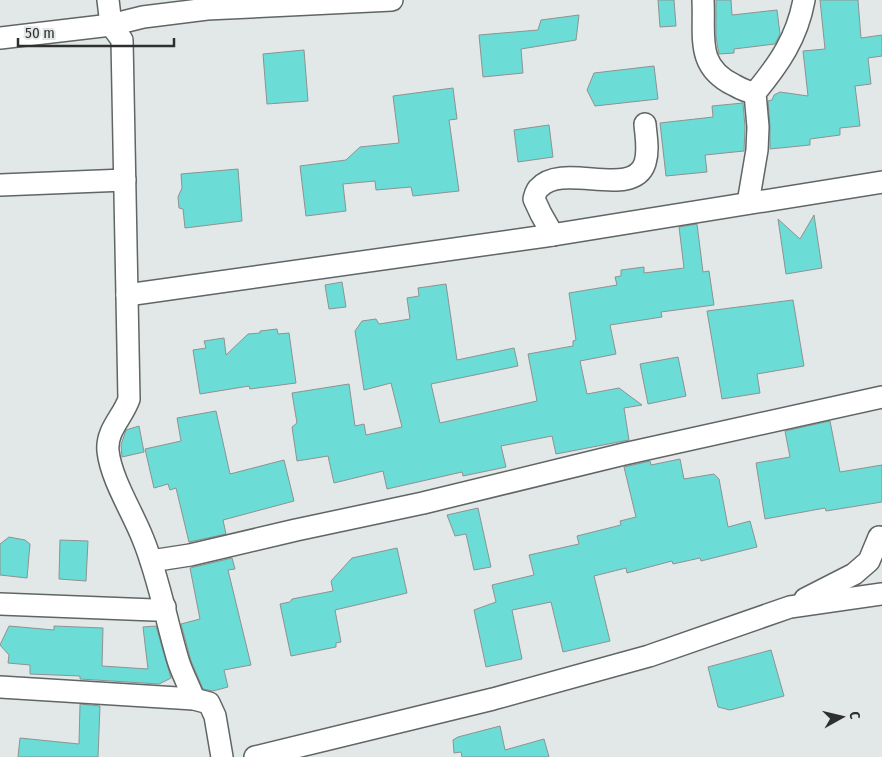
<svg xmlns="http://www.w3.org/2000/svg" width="882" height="757" font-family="'Fira Sans Condensed',sans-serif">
<rect width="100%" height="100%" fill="#e2e8e7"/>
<g fill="#6cdcd6" stroke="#8d9392">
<path d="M658,0H674L676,26L660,27Z"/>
<path d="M716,0H731L732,15L777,10L780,34L775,44L734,49V53L719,54L716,37Z"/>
<path d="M820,0H858L861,38L882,35V56L868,58L871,84L855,86L860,126L840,128V135L810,139V145L770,149V126L768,101L772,100L774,95L780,92L808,96L803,51L825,49Z"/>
<path d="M579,15L576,40L521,49L523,73L483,77L479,35L538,30L541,20Z"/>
<path d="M304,50L308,101L267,104L263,54Z"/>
<path d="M654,66L658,99L595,106L587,90L594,73Z"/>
<path d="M453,88L457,119L449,120L459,191L413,196L411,187L376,190L375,181L343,184L346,211L306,216L300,166L346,160L360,147L399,143L393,96Z"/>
<path d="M743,103L745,127L744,151L705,155L707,172L666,176L660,123L713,117L712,106Z"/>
<path d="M549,125L553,157L518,162L514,130Z"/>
<path d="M238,169L242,221L185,228L183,209L179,208L178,197L182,188L181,174Z"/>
<path d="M814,215L822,268L786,274L778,219L800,239Z"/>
<path d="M697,224L703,272L709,271L714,305L661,312L662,317L610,325L616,354L580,361L587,394L619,388L642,405L624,408L629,440L556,454L552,436L501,446L506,467L463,476L462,472L387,489L383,471L334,483L328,456L297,461L292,427L297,423L292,393L349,384L355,426L364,424L366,435L402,427L391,383L364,390L355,331L362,321L376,319L379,324L410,319L407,298L419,296L418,288L446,284L457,360L514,348L518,366L431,384L440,423L537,401L528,354L573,346V341L576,340L569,293L617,285L615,277L621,276V270L644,267V273L684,268L679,227Z"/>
<path d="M342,282L346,307L329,309L325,285Z"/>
<path d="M793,300L804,366L757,374L760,393L722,399L707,311Z"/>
<path d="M277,329L278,334L289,333L296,383L250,389L249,386L200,394L193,350L206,348L204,341L224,338L226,355L248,334L260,333V331Z"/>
<path d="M678,357L686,396L648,404L640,364Z"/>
<path d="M216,411L230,474L284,460L294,501L223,520L226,534L189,542L176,488L170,490L168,484L154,488L145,449L181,441L177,418Z"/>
<path d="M830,421L840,472L882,465V502L826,511L825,508L765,519L756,463L790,457L785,431Z"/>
<path d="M139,426L144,452L122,457L121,445L126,430Z"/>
<path d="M680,459L684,479L714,474L719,479L728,527L750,521L757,547L701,561L700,558L673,564L672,561L627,573L626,568L594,576L610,641L563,652L551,602L512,610L522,659L486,667L474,610L496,602L492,585L534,575L529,555L579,544L577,536L621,525L620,521L636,517L624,467L650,461L651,465Z"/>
<path d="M478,508L491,567L474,570L466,534L455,536L447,515Z"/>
<path d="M9,537L25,540L30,544L27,578L0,575V544Z"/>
<path d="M60,540L88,541L86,581L59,579Z"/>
<path d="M397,548L407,593L335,610L341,642L336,643V647L291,656L280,604L290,602L292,599L333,591L331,581L352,558Z"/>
<path d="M232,558L235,569L228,570L251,665L224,670L228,687L213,691L203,689L191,661L181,624L200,619L190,568Z"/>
<path d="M9,626L54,630V626L103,628L102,666L148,669L143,627L156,626L171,678L159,684L80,679V676L30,674V665L8,663L9,655L0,645Z"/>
<path d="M771,650L784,696L730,710L718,707L708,667Z"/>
<path d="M80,704L100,706L98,757H18L20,738L79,744Z"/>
<path d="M500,726L505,750L544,739L549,757H462L461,752L454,753L453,740L458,737Z"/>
</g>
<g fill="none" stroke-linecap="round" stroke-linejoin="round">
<g stroke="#606565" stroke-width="24">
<g id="minor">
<path d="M108,0L111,25L122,40L129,399C123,417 106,430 108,451C111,479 133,513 143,539C159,578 166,620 178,660C182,673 189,686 194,699"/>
<path d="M703,0C705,36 695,66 734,85C741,89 747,92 755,93"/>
<path d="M0,38L111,25L143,17L207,9L392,0"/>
<path d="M0,185L125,180"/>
<path d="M748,203L757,150L758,127L755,93C779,64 797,38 804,0"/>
<path d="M553,235L541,214L534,199C535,195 536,190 539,188C562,161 633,200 645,163C649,150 646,137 645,124"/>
<path d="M127,295L546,236L882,182"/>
<path d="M151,561L190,555L296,530L423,503L624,454L882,397"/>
<path d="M805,599L854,574L869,561L879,537"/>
<path d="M0,604L154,610L165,607"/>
<path d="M0,687L194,699L209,703L215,716L222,757"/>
<path d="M255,757L493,699L649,656L790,607L882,594"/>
</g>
</g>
<use href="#minor" stroke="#fff" stroke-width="21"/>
</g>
<g transform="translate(842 717) rotate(82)" stroke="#e2e8e7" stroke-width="4" paint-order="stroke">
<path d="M0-4L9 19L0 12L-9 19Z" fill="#2e302f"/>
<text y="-8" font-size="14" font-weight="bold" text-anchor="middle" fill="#2e302f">С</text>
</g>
<path d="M18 38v8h156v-8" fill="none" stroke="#2e302f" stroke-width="2.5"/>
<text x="25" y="38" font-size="15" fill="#2e302f" stroke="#e2e8e7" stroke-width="4" paint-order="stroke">50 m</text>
</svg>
